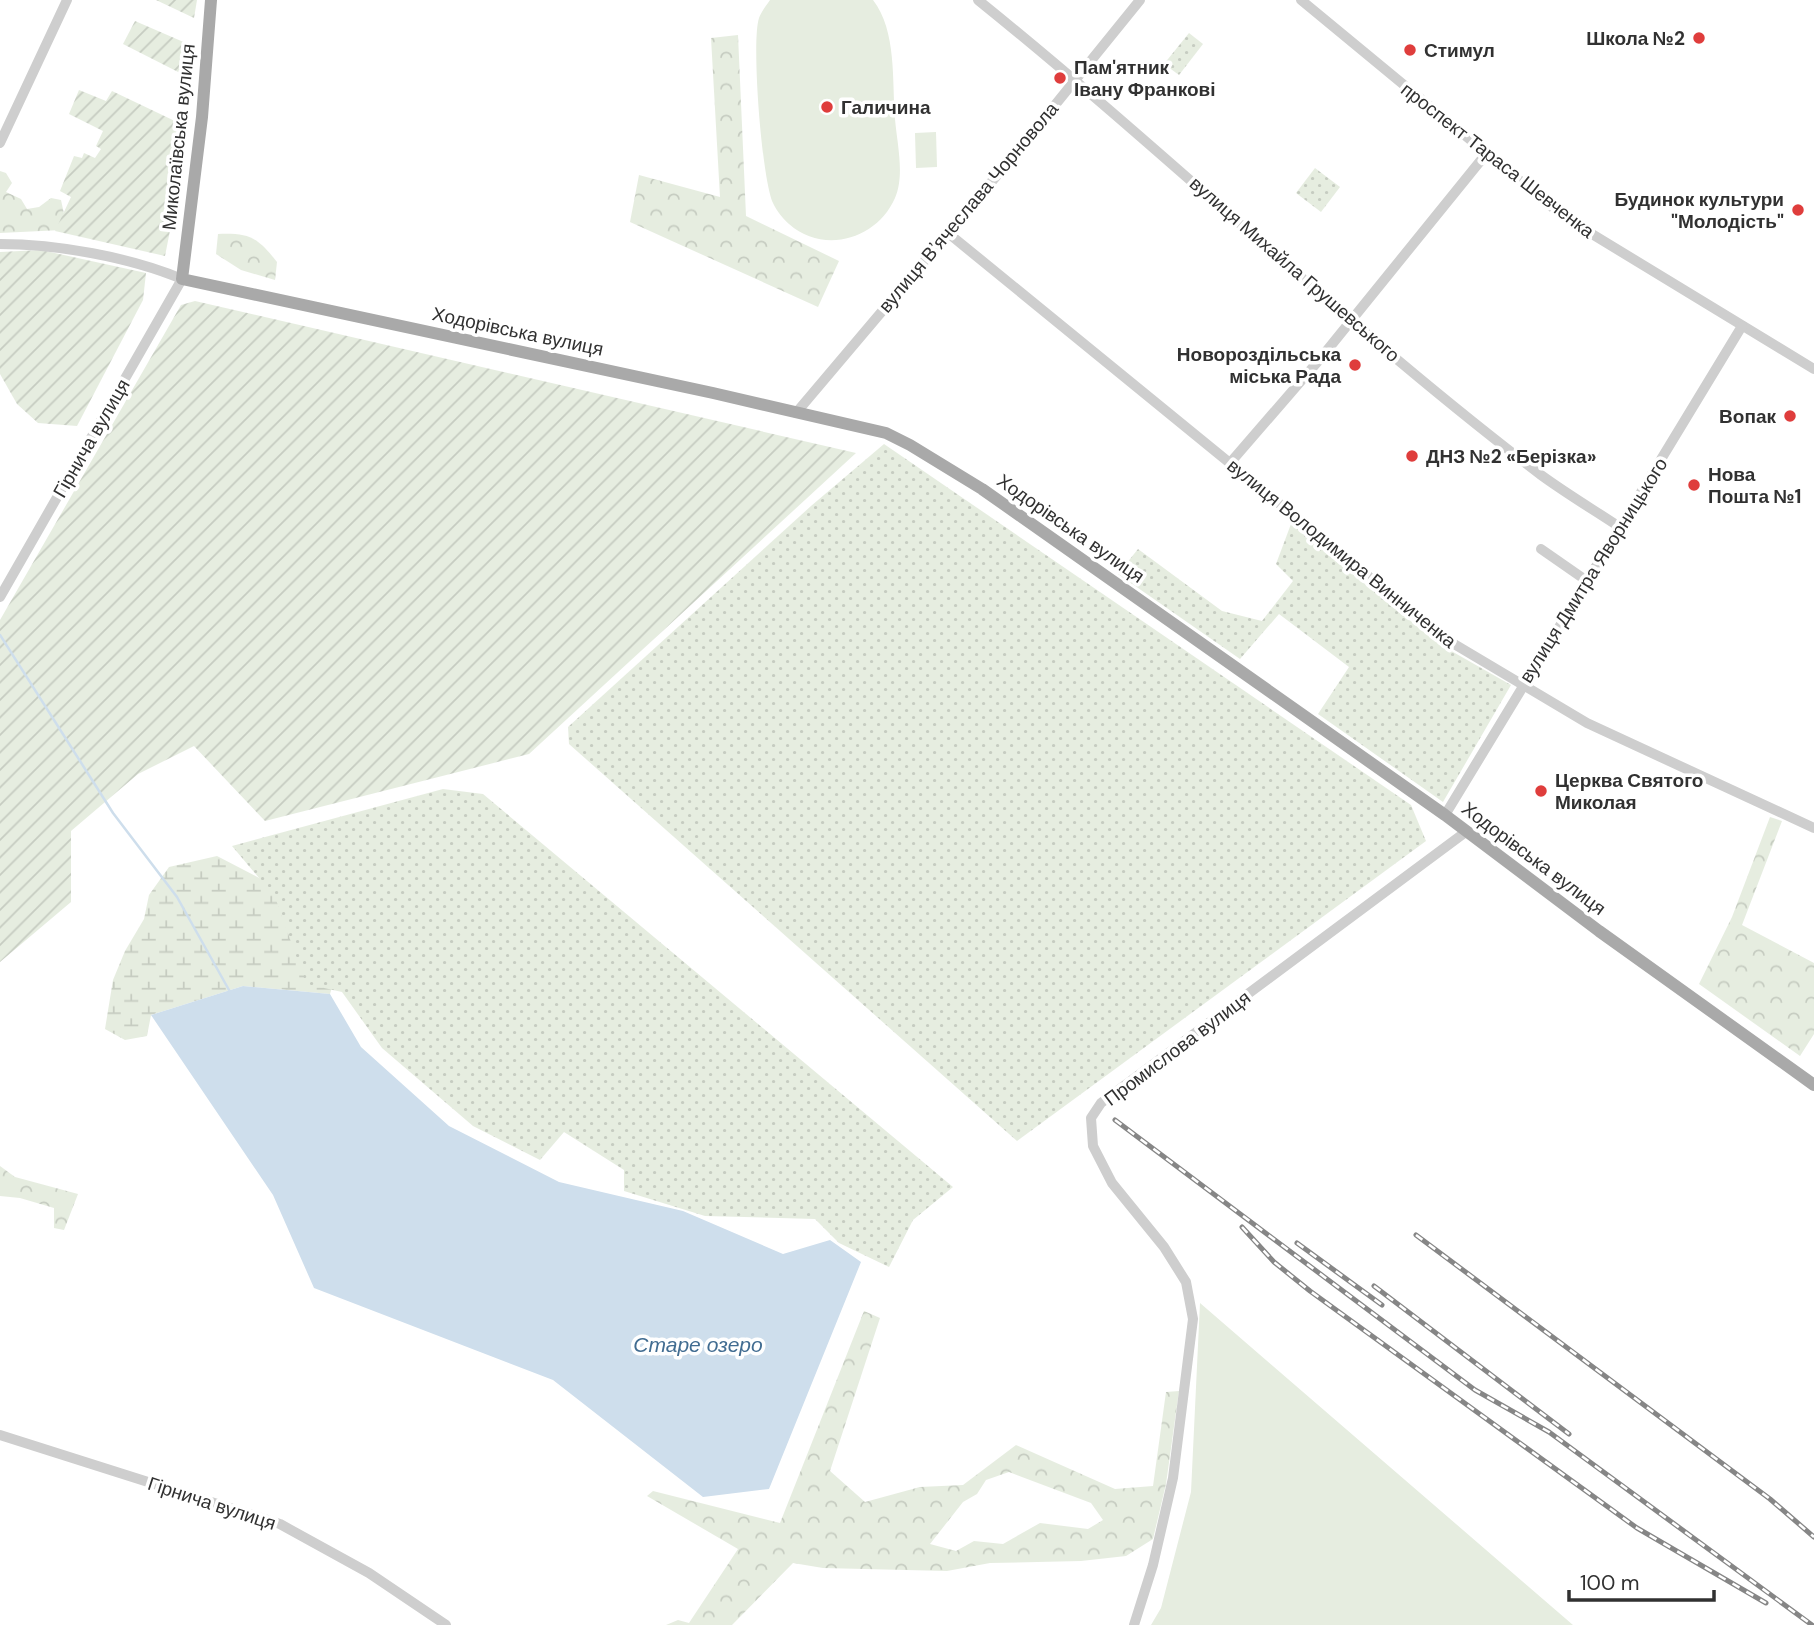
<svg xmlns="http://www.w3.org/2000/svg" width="1814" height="1625" font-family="'DM Sans',sans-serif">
<defs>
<pattern id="forest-crowns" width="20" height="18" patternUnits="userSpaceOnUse" patternTransform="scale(1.75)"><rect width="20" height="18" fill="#e6ede0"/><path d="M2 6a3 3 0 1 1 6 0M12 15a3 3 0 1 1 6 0" fill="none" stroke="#c6ccc1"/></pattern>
<pattern id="wetland-marsh" width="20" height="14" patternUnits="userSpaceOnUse" patternTransform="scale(1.75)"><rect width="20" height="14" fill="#e6ede0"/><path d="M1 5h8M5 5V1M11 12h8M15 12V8" fill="none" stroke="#c6ccc1"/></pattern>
<pattern id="park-dots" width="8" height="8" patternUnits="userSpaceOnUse" patternTransform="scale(1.75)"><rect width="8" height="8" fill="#e6ede0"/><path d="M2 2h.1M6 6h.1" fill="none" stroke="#c6ccc1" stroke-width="1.8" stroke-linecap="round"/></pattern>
<pattern id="garden-furrows" width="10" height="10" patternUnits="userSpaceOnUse" patternTransform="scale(1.75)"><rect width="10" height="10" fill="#e6ede0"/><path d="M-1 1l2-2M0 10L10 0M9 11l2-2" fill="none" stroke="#c6ccc1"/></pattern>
</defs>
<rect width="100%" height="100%" fill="#fff"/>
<g fill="#e6ede0">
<path d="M770,0H873C897,31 892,81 895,119C897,143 905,175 895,198C877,239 824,255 789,224C784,220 776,210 773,203C762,180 751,42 759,18C761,12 766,6 770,0Z"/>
<path d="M936,132L937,167L916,168L915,133Z"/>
<path d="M1200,1303L1573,1625H1151L1161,1608L1191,1492Z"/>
</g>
<g fill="url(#forest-crowns)" fill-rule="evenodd">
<path d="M738,35L746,216L839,261L818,307L630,222L639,175L720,197L711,38Z"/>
<path d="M0,171L6,173L12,183L6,192L21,199L27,209L39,207L51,198L61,200L66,223L62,230L0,233Z"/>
<path d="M218,234C250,233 257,237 277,262L275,280L241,270L216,254Z"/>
<path d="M1770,817L1782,821L1742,925L1814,963V1034L1800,1056L1699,984L1732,917Z"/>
<path d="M0,1166L15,1177L78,1194L64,1230L54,1228V1208L20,1198L0,1196Z"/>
<path d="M864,1311L880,1318L830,1471L865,1502L920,1487L963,1485L1016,1445L1115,1489L1153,1486L1166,1392L1179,1391L1166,1484L1153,1539L1126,1556L1081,1561L990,1563L947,1571L823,1568L793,1563L732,1625H666L678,1620L689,1623L738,1549L647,1496L653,1491L780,1523ZM1009,1472L1091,1503L1103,1520L1088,1529L1040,1523L1003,1544L974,1541L956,1551L930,1544L963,1502L977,1494L986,1480Z"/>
</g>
<path fill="url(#wetland-marsh)" d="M217,856L284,891L332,987L330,994L243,986L151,1015L147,1036L125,1040L105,1029L113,980L125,951L144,919L149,895L169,867Z"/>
<g fill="url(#park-dots)">
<path d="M1189,33L1203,44L1179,75L1164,64Z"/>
<path d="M1315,168L1340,187L1321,212L1296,193Z"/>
<path d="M884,444L1411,805L1426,841L1017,1141L569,744L568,727L811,506Z"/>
<path d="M1291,524L1439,644L1511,685L1443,802L1318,714L1349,667L1279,614L1240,659L1118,574L1138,549L1222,611L1262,621L1293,581L1276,564Z"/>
<path d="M443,789L483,794L953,1187L913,1220L889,1267L839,1243L815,1219L705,1216L624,1191V1170L564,1132L540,1160L473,1126L382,1048L342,992L306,984L275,897L232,846Z"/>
</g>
<g fill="url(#garden-furrows)">
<path d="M156,0H197L194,18Z"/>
<path d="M135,21L195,47L186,76L123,44Z"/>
<path d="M79,90L106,101L112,91L179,123L168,162L182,170L165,256L55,231L71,197L60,191L74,156L82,158L84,153L95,158L101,149L96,146L103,131L69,114Z"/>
<path d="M41,250L146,273L143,300L77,426L38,423L17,404L0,374V252Z"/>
<path d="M195,301L856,453L529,754L265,821L194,746L138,774L71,831V902L0,962V620L181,305Z"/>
</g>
<path fill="#cedeec" d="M243,986L330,994L361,1047L449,1126L559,1182L683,1211L783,1254L830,1240L861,1262L769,1489L703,1497L553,1380L314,1288L273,1195L151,1015Z"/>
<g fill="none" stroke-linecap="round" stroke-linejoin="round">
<path stroke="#cedeec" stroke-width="2.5" d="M0,635L113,813L177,897L229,990"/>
<g stroke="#cecece" stroke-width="10">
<path d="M978,0C1169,154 1345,326 1541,475C1567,494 1594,510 1621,528"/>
<path d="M1301,0L1564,217L1814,369"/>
<path d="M0,143L67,0"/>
<path d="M948,233L1444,638L1587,723L1814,828"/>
<path d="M0,244C56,244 130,257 182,279L0,597"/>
<path d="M796,413L1021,147L1140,0"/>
<path d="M1230,463L1320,359L1486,154"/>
<path d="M1541,549L1587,581"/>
<path d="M1445,815L1742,326"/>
<path d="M0,1435L280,1524L369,1573L446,1625"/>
<path d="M1134,1625L1153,1565L1173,1478L1193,1319L1186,1282L1164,1247L1112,1183L1093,1146L1091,1118L1101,1103L1467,831"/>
</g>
<path stroke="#a9a9a9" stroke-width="12" d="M211,0L202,117L182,279L713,393L886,433L910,445L982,489L1445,815L1599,931L1814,1085"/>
<g stroke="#868686" stroke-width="5">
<g id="rail">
<path d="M1115,1120L1475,1390L1549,1432L1812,1625"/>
<path d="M1242,1227L1274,1262L1310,1291L1637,1528L1766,1603"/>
<path d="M1416,1235L1770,1499L1814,1537"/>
<path d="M1297,1243L1382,1305"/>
<path d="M1374,1286L1569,1434"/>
</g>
</g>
<use href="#rail" stroke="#fff" stroke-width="2.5" stroke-dasharray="8" stroke-linecap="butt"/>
</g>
<g fill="#df3d3c" stroke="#fff" stroke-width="2.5">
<circle cx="1699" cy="38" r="7"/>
<circle cx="1410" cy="50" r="7"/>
<circle cx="1060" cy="78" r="7"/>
<circle cx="827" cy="107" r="7"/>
<circle cx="1798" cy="210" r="7"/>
<circle cx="1355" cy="365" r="7"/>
<circle cx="1790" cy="416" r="7"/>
<circle cx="1412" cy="456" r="7"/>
<circle cx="1694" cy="485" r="7"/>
<circle cx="1541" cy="791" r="7"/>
</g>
<g text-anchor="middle" stroke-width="7" stroke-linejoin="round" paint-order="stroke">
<g font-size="19" font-weight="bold" fill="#313131" stroke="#fff" text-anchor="start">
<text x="1685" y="45" text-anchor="end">Школа №2</text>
<text x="1424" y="57">Стимул</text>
<text x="1074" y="74">Пам'ятник<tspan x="1074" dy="22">Івану Франкові</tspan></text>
<text x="841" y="114">Галичина</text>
<text x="1784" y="206" text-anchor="end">Будинок культури<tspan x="1784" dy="22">"Молодість"</tspan></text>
<text x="1341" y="361" text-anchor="end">Новороздільська<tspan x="1341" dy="22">міська Рада</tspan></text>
<text x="1776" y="423" text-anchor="end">Вопак</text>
<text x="1426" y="463">ДНЗ №2 «Берізка»</text>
<text x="1708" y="481">Нова<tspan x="1708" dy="22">Пошта №1</tspan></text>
<text x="1555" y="787">Церква Святого<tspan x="1555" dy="22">Миколая</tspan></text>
</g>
<g font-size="19" fill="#313131" stroke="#fff">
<text transform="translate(178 137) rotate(-84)" y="7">Миколаївська вулиця</text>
<text transform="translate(1498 160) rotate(38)" y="7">проспект Тараса Шевченка</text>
<text transform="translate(968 207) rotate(-50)" y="7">вулиця Вʼячеслава Чорновола</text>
<text transform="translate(1295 269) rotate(41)" y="7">вулиця Михайла Грушевського</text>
<text transform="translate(518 331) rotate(12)" y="7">Ходорівська вулиця</text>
<text transform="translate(91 438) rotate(-60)" y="7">Гірнича вулиця</text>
<text transform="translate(1071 528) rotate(35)" y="7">Ходорівська вулиця</text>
<text transform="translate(1342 553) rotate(39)" y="7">вулиця Володимира Винниченка</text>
<text transform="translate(1593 570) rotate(-58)" y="7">вулиця Дмитра Яворницького</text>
<text transform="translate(1534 858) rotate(37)" y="7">Ходорівська вулиця</text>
<text transform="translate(1177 1048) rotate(-37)" y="7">Промислова вулиця</text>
<text transform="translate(212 1503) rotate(18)" y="7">Гірнича вулиця</text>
</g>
<g font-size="21" font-style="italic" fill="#416c91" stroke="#fff">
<text x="698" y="1352">Старе озеро</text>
</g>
</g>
<path d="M1569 1590v10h145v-10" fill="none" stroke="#313131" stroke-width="3.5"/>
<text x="1580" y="1590" font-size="21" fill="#313131" stroke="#ffffff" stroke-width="5" paint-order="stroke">100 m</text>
</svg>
